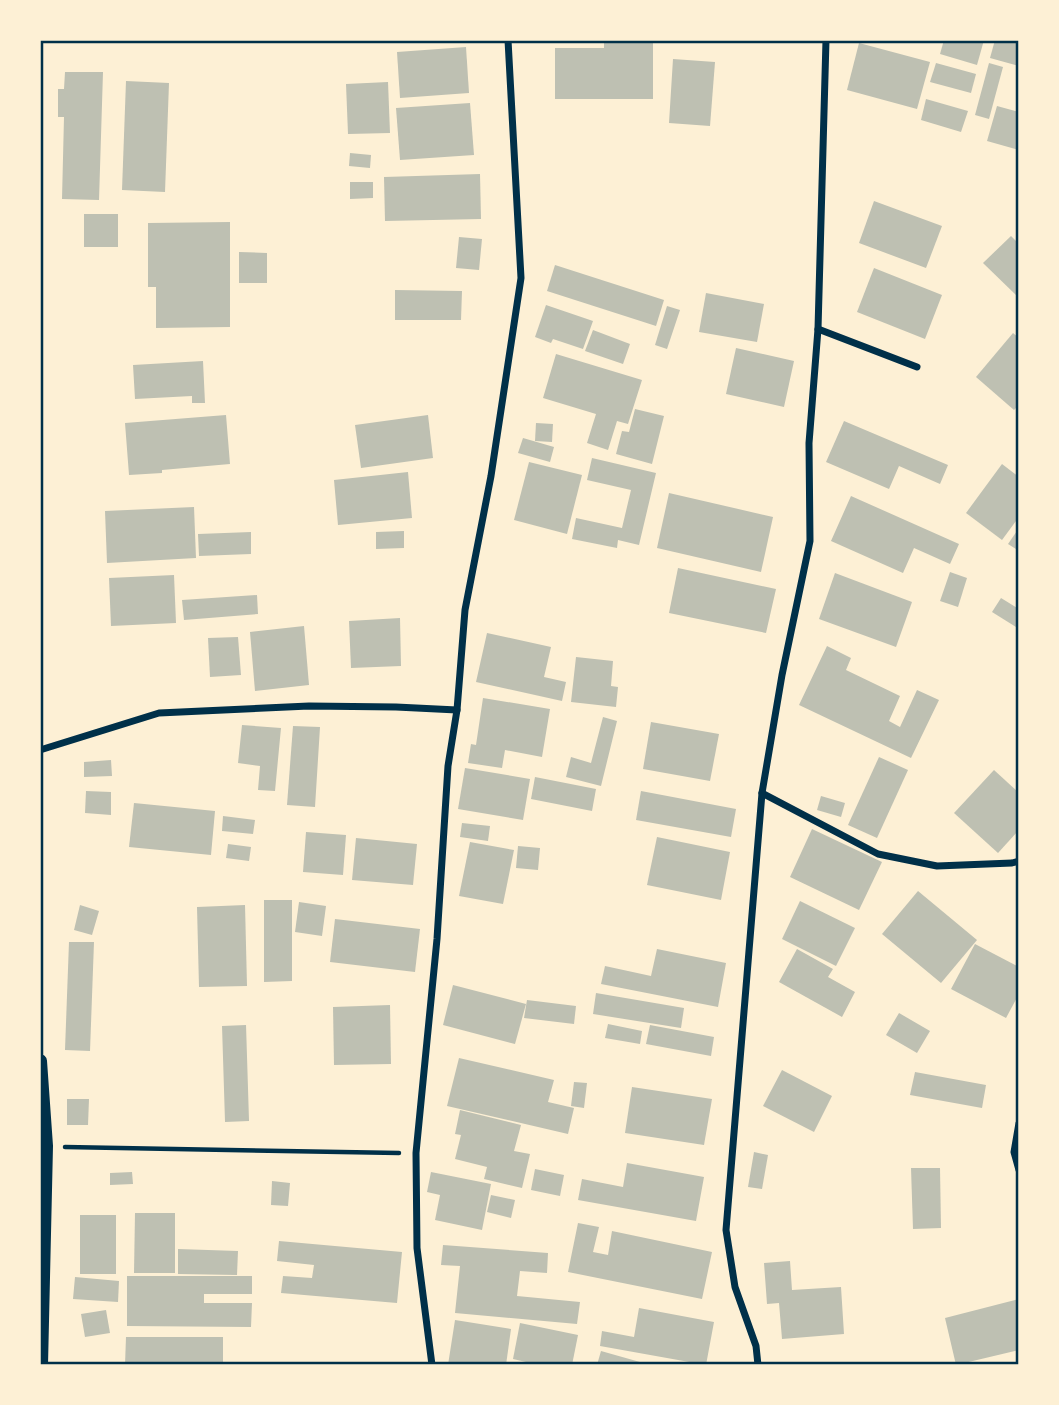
<svg xmlns="http://www.w3.org/2000/svg" width="1059" height="1405" font-family="Mulish,sans-serif">
<rect width="100%" height="100%" fill="#fdf0d5"/>
<g fill="#bec0b2">
<path d="M944,40H984L977,65L940,54Z"/>
<path d="M995,40H1019V66L990,58Z"/>
<path d="M604,42H653V99H555V48H604Z"/>
<path d="M859,43L930,62L917,109L847,90Z"/>
<path d="M466,47L469,93L400,98L397,52Z"/>
<path d="M673,59L715,62L710,126L669,123Z"/>
<path d="M936,63L976,74L971,93L930,82Z"/>
<path d="M989,63L1003,67L989,119L975,115Z"/>
<path d="M65,72H103L99,200L62,199L64,117H58V89H64Z"/>
<path d="M126,81L169,83L165,192L122,190Z"/>
<path d="M388,82L390,133L348,134L346,84Z"/>
<path d="M926,99L968,111L961,132L921,120Z"/>
<path d="M470,103L474,155L400,160L396,108Z"/>
<path d="M997,106L1019,112V150L987,141Z"/>
<path d="M350,153L371,155L370,168L349,166Z"/>
<path d="M480,174L481,219L385,221L384,177Z"/>
<path d="M350,182H373V198L350,199Z"/>
<path d="M874,201L942,226L926,268L859,243Z"/>
<rect x="84" y="214" width="34" height="33"/>
<path d="M230,222V327L156,328V287H148V223Z"/>
<path d="M1011,236L1019,244V298L983,263Z"/>
<path d="M459,237L482,239L479,270L456,268Z"/>
<path d="M239,252L267,253V283H239Z"/>
<path d="M555,265L664,300L656,326L547,291Z"/>
<path d="M874,268L942,295L925,339L857,312Z"/>
<path d="M395,290L462,291L461,320H395Z"/>
<path d="M706,293L764,304L757,342L699,332Z"/>
<path d="M546,305L593,321L583,349L553,339L551,343L535,337Z"/>
<path d="M667,306L680,310L667,349L655,345Z"/>
<path d="M593,330L630,344L623,364L585,351Z"/>
<path d="M1013,333L1019,338V405L1014,410L976,377Z"/>
<path d="M736,348L794,361L784,407L726,394Z"/>
<path d="M556,354L642,380L628,424L617,421L608,450L587,443L596,414L543,398Z"/>
<path d="M203,361L205,403H192V396L135,399L133,365Z"/>
<path d="M635,409L664,416L652,464L616,454L622,431L629,432Z"/>
<path d="M226,415L230,464L162,470V473L129,475L125,423Z"/>
<path d="M428,415L433,458L361,468L355,425Z"/>
<path d="M844,421L948,465L940,484L899,466L889,489L826,462Z"/>
<path d="M536,423L553,424L552,442L535,441Z"/>
<path d="M523,438L554,447L550,462L518,453Z"/>
<path d="M592,458L656,473L639,545L618,540L617,548L572,539L576,518L622,528L631,490L587,480Z"/>
<path d="M529,462L582,475L567,534L514,520Z"/>
<path d="M1002,464L1019,477V517L1002,540L966,513Z"/>
<path d="M408,472L412,518L338,525L334,480Z"/>
<path d="M669,493L773,517L761,572L657,548Z"/>
<path d="M851,496L959,544L950,564L914,548L903,573L831,541Z"/>
<path d="M194,507L196,558L107,563L105,511Z"/>
<path d="M1019,528V551L1008,544Z"/>
<path d="M404,531V548L376,549V532Z"/>
<path d="M251,532V554L199,556L198,534Z"/>
<path d="M678,568L776,589L766,633L669,613Z"/>
<path d="M950,572L967,578L958,607L940,601Z"/>
<path d="M835,573L912,602L896,647L819,619Z"/>
<path d="M174,575L176,623L111,626L109,578Z"/>
<path d="M257,595L258,614L184,620L182,600Z"/>
<path d="M1001,598L1019,609V629L992,612Z"/>
<path d="M400,618L401,666L351,668L349,621Z"/>
<path d="M304,626L309,685L255,691L250,632Z"/>
<path d="M487,633L551,647L544,677L566,682L562,701L476,682Z"/>
<path d="M238,637L241,675L210,677L208,638Z"/>
<path d="M827,646L851,658L846,670L900,696L889,721L900,727L917,690L939,700L911,758L799,705Z"/>
<path d="M576,657L613,661L611,686L618,687L616,707L571,702Z"/>
<path d="M483,698L550,709L542,757L505,750L502,768L468,763L471,744L476,745Z"/>
<path d="M603,717L617,721L601,786L566,777L571,757L591,763Z"/>
<path d="M651,722L719,734L710,781L643,769Z"/>
<path d="M242,725L281,728L275,791L258,790L260,766L238,763Z"/>
<path d="M293,726L320,727L315,807L287,805Z"/>
<path d="M879,757L908,770L877,838L848,825Z"/>
<path d="M111,760L112,776L84,777V762Z"/>
<path d="M465,768L530,779L523,820L458,809Z"/>
<path d="M994,770L1019,793V830L998,853L954,813Z"/>
<path d="M535,777L596,789L592,811L531,799Z"/>
<path d="M86,791L111,792V815L85,813Z"/>
<path d="M641,791L736,809L731,837L636,820Z"/>
<path d="M821,796L845,803L841,817L817,810Z"/>
<path d="M134,803L215,811L211,855L129,847Z"/>
<path d="M223,816L255,820L253,834L222,831Z"/>
<path d="M462,823L490,826L488,841L460,837Z"/>
<path d="M812,829L882,862L859,910L790,877Z"/>
<path d="M306,832L346,835L343,875L303,872Z"/>
<path d="M657,837L730,852L721,900L647,885Z"/>
<path d="M356,838L417,844L413,885L352,880Z"/>
<path d="M470,842L514,850L503,904L459,896Z"/>
<path d="M228,844L251,847L249,861L226,858Z"/>
<path d="M518,846L540,848L538,870L516,868Z"/>
<path d="M918,891L977,940L941,983L882,934Z"/>
<path d="M264,900H292V981L264,982Z"/>
<path d="M800,901L855,928L836,966L782,939Z"/>
<path d="M299,902L326,906L322,936L295,932Z"/>
<path d="M80,905L99,911L92,935L74,930Z"/>
<path d="M245,905L247,986L199,987L197,907Z"/>
<path d="M335,919L420,929L415,972L330,962Z"/>
<path d="M69,942H94L90,1051L65,1050Z"/>
<path d="M975,944L1019,967V994L1006,1018L951,989Z"/>
<path d="M657,949L726,963L718,1007L601,984L605,966L651,976Z"/>
<path d="M797,949L833,969L828,977L855,992L842,1017L779,982Z"/>
<path d="M453,985L526,1004L515,1044L443,1025Z"/>
<path d="M596,993L684,1008L681,1028L593,1014Z"/>
<path d="M527,1000L576,1006L574,1024L524,1018Z"/>
<path d="M390,1005L391,1064L334,1065L333,1007Z"/>
<path d="M899,1013L930,1031L917,1053L886,1035Z"/>
<path d="M608,1024L642,1031L640,1044L605,1038Z"/>
<path d="M246,1025L249,1121L225,1122L222,1026Z"/>
<path d="M650,1025L714,1037L711,1056L646,1044Z"/>
<path d="M459,1058L554,1080L548,1102L574,1108L568,1134L447,1106Z"/>
<path d="M782,1070L832,1096L814,1132L763,1106Z"/>
<path d="M915,1072L986,1085L982,1108L910,1095Z"/>
<path d="M574,1082L587,1083L584,1108L571,1106Z"/>
<path d="M632,1087L712,1099L704,1145L625,1133Z"/>
<path d="M67,1099H89L88,1125H67Z"/>
<path d="M460,1110L521,1125L514,1151L530,1154L522,1188L484,1179L487,1167L455,1159L461,1135L455,1134Z"/>
<path d="M754,1152L768,1155L762,1189L748,1187Z"/>
<path d="M627,1163L704,1177L696,1221L578,1200L582,1179L623,1187Z"/>
<path d="M911,1168H940L941,1228L913,1229Z"/>
<path d="M535,1169L564,1175L560,1196L531,1190Z"/>
<path d="M132,1172L133,1184L110,1185V1173Z"/>
<path d="M431,1172L491,1184L482,1230L435,1220L440,1195L427,1192Z"/>
<path d="M272,1181L290,1183L288,1206L271,1205Z"/>
<path d="M491,1195L515,1200L511,1218L487,1212Z"/>
<path d="M135,1213H175V1273H134Z"/>
<rect x="80" y="1215" width="36" height="59"/>
<path d="M578,1223L599,1227L593,1252L608,1255L612,1231L712,1252L702,1299L568,1272Z"/>
<path d="M279,1241L402,1252L397,1303L281,1293L283,1276L312,1278L314,1265L277,1261Z"/>
<path d="M443,1245L548,1253L547,1273L520,1271L517,1296L580,1302L577,1324L455,1313L460,1266L441,1265Z"/>
<path d="M178,1249L238,1251L237,1275L178,1274Z"/>
<path d="M790,1261L792,1290L841,1287L844,1334L782,1339L779,1303L767,1304L764,1263Z"/>
<path d="M127,1276H252V1294H204V1303H252L251,1327L127,1326Z"/>
<path d="M75,1277L119,1281L118,1302L73,1299Z"/>
<path d="M1019,1299V1350L956,1365L945,1318Z"/>
<path d="M639,1308L714,1322L706,1365L600,1346L602,1331L634,1337Z"/>
<path d="M106,1310L110,1333L85,1337L81,1314Z"/>
<path d="M455,1320L511,1329L506,1365H448Z"/>
<path d="M520,1323L578,1335L572,1365H539L513,1359Z"/>
<path d="M126,1337H223V1365H125Z"/>
<path d="M601,1351L647,1364V1365H597Z"/>
</g>
<g fill="none" stroke-linecap="round" stroke-linejoin="round">
<path stroke="#003049" stroke-width="4.5" d="M65,1147L399,1153"/>
<g stroke="#003049" stroke-width="7">
<path d="M818,329L917,367"/>
<path d="M40,750L159,713L309,706L396,707L457,710"/>
<path d="M762,793L878,854L937,866L1012,863L1019,861"/>
<path d="M1019,1123L1014,1152L1019,1170"/>
<path d="M432,1365L417,1248L416,1153L437,939L448,766L457,710L465,610L491,476L521,278L508,40"/>
<path d="M758,1365L756,1346L735,1287L726,1230L762,793L782,675L810,541L809,443L818,329L826,40"/>
</g>
<path stroke="#003049" stroke-width="14" d="M40,1061L46,1146L41,1365"/>
</g>
<rect width="1059" height="1405" fill="none" stroke="#fdf0d5" stroke-width="84"/>
<rect x="42" y="42" width="975" height="1321" fill="none" stroke="#003049" stroke-width="2.5"/>
</svg>
